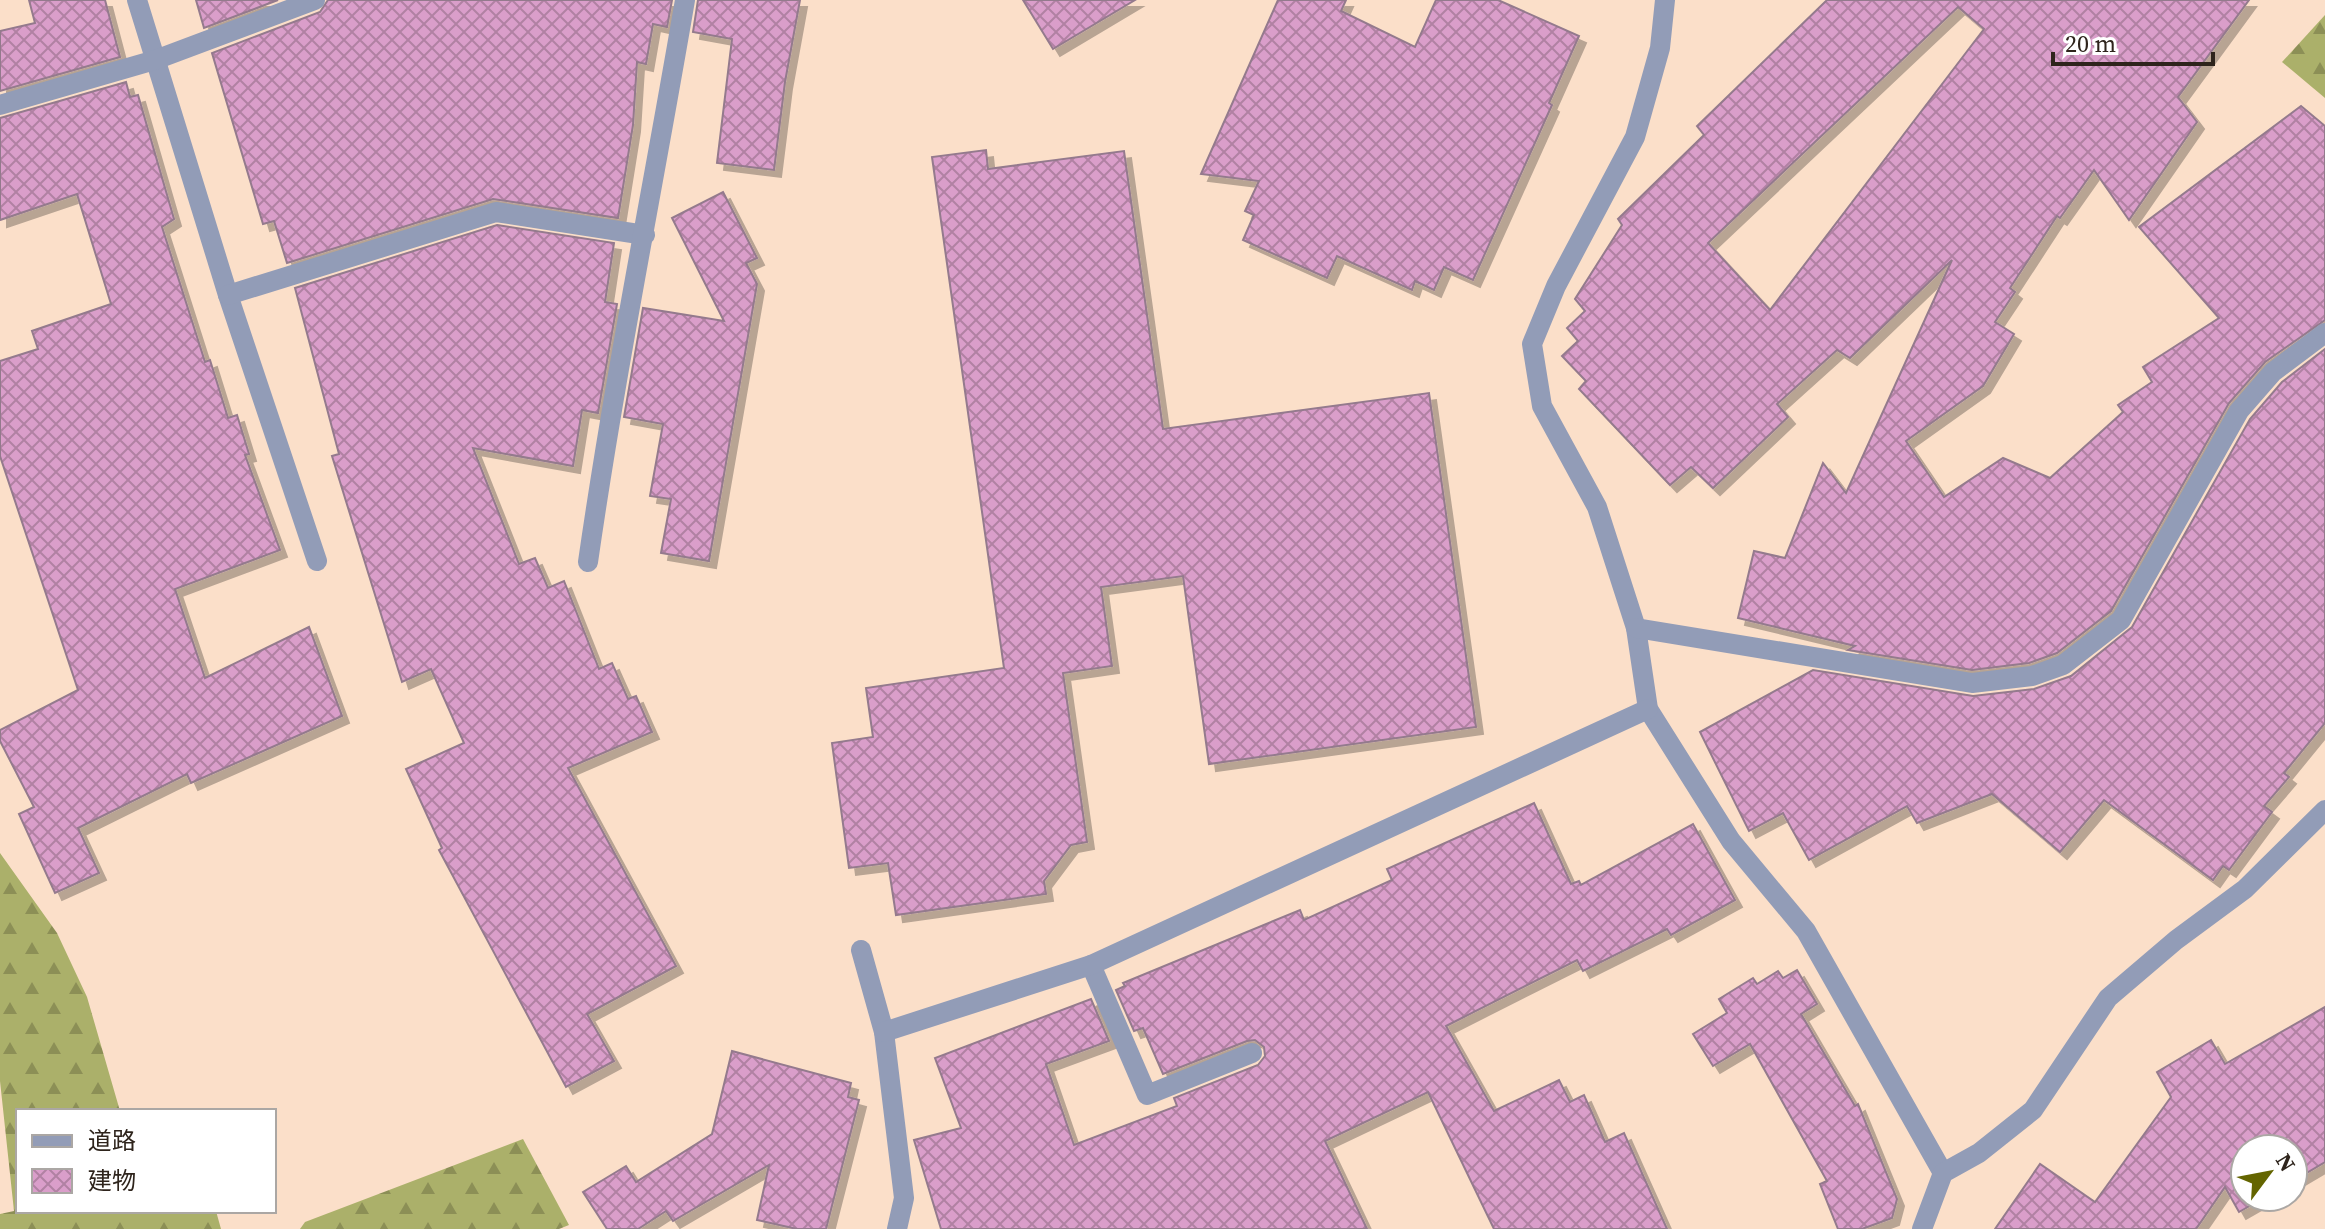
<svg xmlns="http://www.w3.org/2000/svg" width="2325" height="1229" font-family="'Source Serif 4','Noto Sans JP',serif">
<defs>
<pattern id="forest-firs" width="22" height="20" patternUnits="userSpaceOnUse" patternTransform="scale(2)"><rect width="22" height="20" fill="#abb06a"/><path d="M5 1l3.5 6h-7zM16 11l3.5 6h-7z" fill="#8c8f56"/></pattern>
<pattern id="building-cross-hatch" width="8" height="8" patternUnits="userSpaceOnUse" patternTransform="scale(2)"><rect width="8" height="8" fill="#da9eca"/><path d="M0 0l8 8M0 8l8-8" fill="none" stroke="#b181a3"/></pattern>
<filter id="shadow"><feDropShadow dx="7" dy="7" stdDeviation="0" flood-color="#0004"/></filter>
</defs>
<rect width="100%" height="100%" fill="#fbdfc9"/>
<g fill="url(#forest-firs)">
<path d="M2325,15V98L2282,62Z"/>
<path d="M0,853L57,933L87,997L120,1111H18V1211H216L221,1229H0V1214L14,1211L0,1081Z"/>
<path d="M523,1139L569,1225L559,1229H300L305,1222Z"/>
</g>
<g fill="url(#building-cross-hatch)" stroke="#947a8d" stroke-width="2" fill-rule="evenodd" filter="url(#shadow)">
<path d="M29,0H105L120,57L0,91V31L35,23Z"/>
<path d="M196,0H278L204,28Z"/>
<path d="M328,0H672L667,27L653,24L646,64L637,62L633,125L618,218L493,199L287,263L274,221L263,224L212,53L320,12Z"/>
<path d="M698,0H800L785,82L774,170L717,163L732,39L693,32Z"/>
<path d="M1023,0H1135L1053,49Z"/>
<path d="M1278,0H1346L1341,11L1415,47L1436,0H1498L1579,36L1549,103L1552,105L1473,280L1444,267L1434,290L1415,281L1412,290L1337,256L1327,278L1243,240L1254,215L1245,211L1259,181L1201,174Z"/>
<path d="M1827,0H2249L2178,97L2197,122L2129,220L2094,170L2060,218L2057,216L2010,288L2015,292L1995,322L2014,334L1983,386L1906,441L1944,497L2003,458L2050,478L2123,412L2118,405L2152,382L2143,367L2219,318L2139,227L2301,106L2325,126V320L2265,362L2229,403L2111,611L2057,653L2029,663L1972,670L1848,650L1855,646L1738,618L1754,551L1785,558L1823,463L1846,493L1952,260L1850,358L1837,350L1777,404L1788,417L1713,488L1691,467L1670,485L1579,389L1586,381L1562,356L1578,341L1567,328L1585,311L1575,299L1622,225L1618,219L1704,135L1697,126ZM1958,7L1984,29L1770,310L1708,243Z"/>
<path d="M126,82L130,97L138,95L174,219L162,227L205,362L210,360L228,418L237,415L249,454L245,455L280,550L175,589L205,678L309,627L342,716L191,783L187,774L78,828L99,873L55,893L19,814L34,807L0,741V730L78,690L0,456V361L38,349L32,331L111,304L77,194L0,220V118Z"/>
<path d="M986,150L988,169L1124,151L1163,429L1429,393L1476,727L1209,764L1183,576L1101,587L1112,666L1063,673L1087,842L1071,845L1044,881L1046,894L896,915L888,863L849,868L832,743L873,737L866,688L1004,668L932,157Z"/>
<path d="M723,192L757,258L746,263L757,284L709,561L661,553L671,499L650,496L663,424L624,417L643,308L724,321L672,218Z"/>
<path d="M497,225L614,243L605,302L617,304L598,413L582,410L573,466L473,448L519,564L535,558L548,588L564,581L599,669L612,663L628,699L636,696L652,732L568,768L676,966L587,1014L614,1061L566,1087L439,850L442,848L406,769L464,743L431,669L402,682L332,456L339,454L295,288Z"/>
<path d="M2325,349V723L2284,773L2289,777L2264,806L2272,812L2229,870L2223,866L2213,880L2104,800L2060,852L1992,794L1917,823L1907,806L1809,860L1783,813L1749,831L1700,732L1813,670L1973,696L2034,689L2071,676L2132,627L2250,419L2282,382Z"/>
<path d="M1534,803L1571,884L1579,881L1581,885L1693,824L1735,900L1671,935L1667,929L1583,971L1577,960L1446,1026L1494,1111L1559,1080L1570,1102L1584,1095L1605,1142L1624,1133L1667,1229H1494L1428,1092L1325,1141L1367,1229H941L914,1140L961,1128L935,1058L1091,999L1109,1041L1046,1064L1074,1145L1177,1106L1174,1098L1258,1065L1265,1056L1264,1047L1255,1040L1247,1041L1163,1074L1143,1028L1134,1031L1116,990L1125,986L1123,983L1300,910L1304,920L1392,880L1387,869Z"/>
<path d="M1797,970L1817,1004L1801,1014L1855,1106L1858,1104L1897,1199L1892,1218L1862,1229H1838L1820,1184L1827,1181L1750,1044L1713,1066L1693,1034L1727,1013L1719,999L1753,978L1757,984L1778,971L1783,978Z"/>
<path d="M2325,1007V1162L2293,1181V1149H2245V1197H2265L2239,1212L2225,1187L2196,1229H1995L2040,1164L2095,1202L2171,1097L2157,1072L2211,1040L2225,1064Z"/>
<path d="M732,1051L851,1083L848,1097L859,1100L826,1229H797L757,1220L769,1165L673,1221L666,1211L638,1229H607L583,1192L626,1166L636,1182L712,1134Z"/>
</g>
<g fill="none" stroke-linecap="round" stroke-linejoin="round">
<g stroke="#929cb7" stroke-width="20">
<path d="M137,0L228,295L317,561"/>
<path d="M1665,0L1660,48L1635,137L1556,286L1532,344L1542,406L1597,507L1636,628L1648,709L1731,841L1806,931L1943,1173"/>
<path d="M0,105L155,60L315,0"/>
<path d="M228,295L496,212L645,235"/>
<path d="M588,562C615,374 653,188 685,0"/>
<path d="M1636,628L1972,683L2032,676L2063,665L2121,620L2239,411L2273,372L2325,333"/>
<path d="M861,950L884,1032L904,1198L897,1229"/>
<path d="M1091,965L1147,1095L1252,1053"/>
<path d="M884,1032L1091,965L1648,709"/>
<path d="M1922,1229L1943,1173L1979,1153L2033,1110L2108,998L2176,940L2245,889L2325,810"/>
</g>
</g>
<rect x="16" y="1109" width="260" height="104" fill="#ffffff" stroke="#aba7a4" stroke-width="2"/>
<rect x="32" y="1135" width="40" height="12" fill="#929cb7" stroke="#aba7a4" stroke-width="2"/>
<text x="88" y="1149" font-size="24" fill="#2e241c">道路</text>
<rect x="32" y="1169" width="40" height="24" fill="url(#building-cross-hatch)" stroke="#aba7a4" stroke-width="2"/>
<text x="88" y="1189" font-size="24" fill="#2e241c">建物</text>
<g transform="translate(2269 1173) rotate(58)"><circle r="38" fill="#ffffff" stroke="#aba7a4" stroke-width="2"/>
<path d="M0-6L14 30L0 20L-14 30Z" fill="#646500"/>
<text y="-12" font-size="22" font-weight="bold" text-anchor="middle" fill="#2e241c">N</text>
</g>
<path d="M2053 52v12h160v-12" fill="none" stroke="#2e241c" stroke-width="4"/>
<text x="2065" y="52" font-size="24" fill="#2e241c" stroke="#ffffff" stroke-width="6" paint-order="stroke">20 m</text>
</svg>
